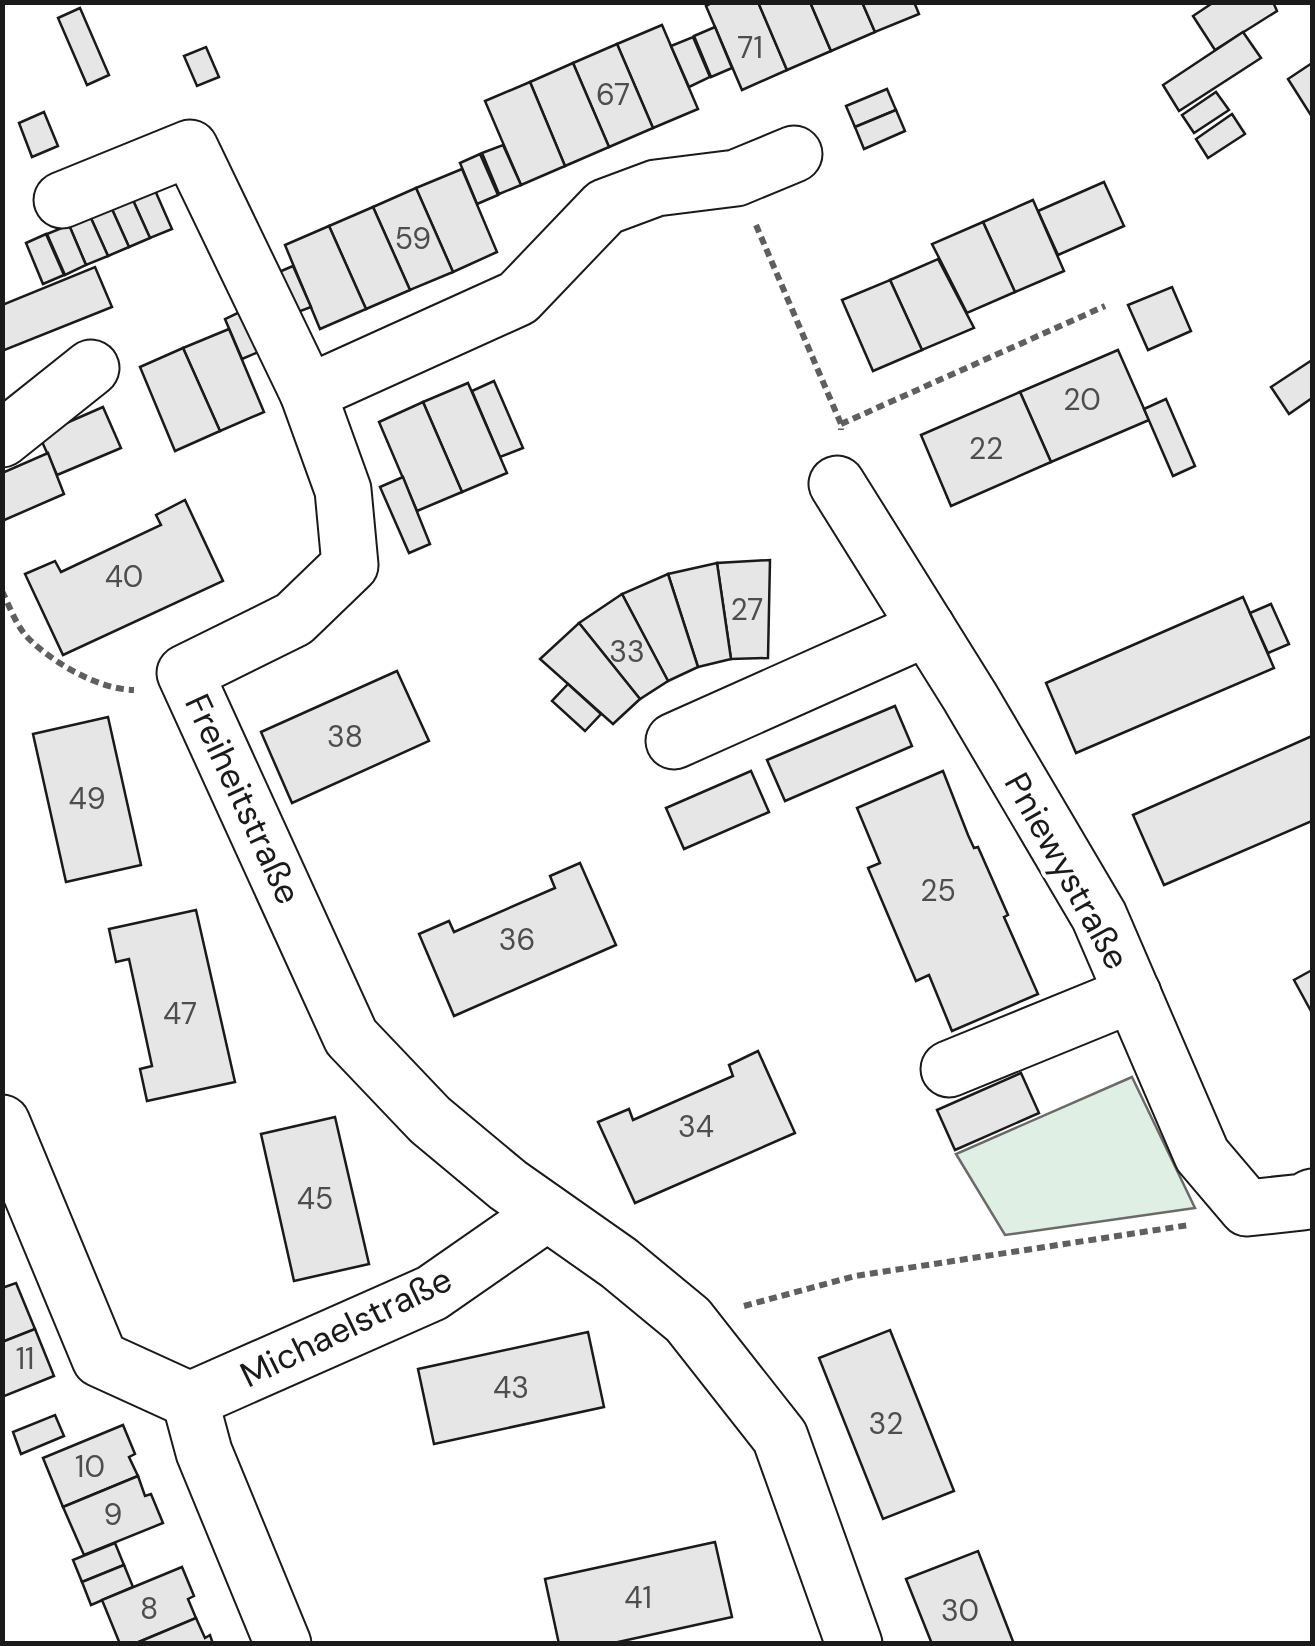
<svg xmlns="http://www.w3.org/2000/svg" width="1315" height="1646" font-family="'DM Sans',sans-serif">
<rect width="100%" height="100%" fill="#fff"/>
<path fill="#e0efe3" stroke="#6a6a6a" stroke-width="2.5" d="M1132,1077L1195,1208L1005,1235L956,1154Z"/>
<g fill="#e6e6e6" stroke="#1a1a1a" stroke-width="2.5">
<path d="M714,2H758L787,70L742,90L706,6Z"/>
<path d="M758,2H810L831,51L787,70Z"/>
<path d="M810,2H862L875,32L831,51Z"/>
<path d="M862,2H914L919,14L875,32Z"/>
<path d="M1214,2H1273L1277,11L1215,50L1193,16Z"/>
<path d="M80,8L109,75L87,85L58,18Z"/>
<path d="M662,25L698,109L653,128L617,44Z"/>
<path d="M715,27L732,68L711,77L694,36Z"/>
<path d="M1243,32L1261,58L1179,111L1163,85Z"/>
<path d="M693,37L710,77L689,87L671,46Z"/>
<path d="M617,44L653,128L609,147L573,63Z"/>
<path d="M206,47L219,77L197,86L184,56Z"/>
<path d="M573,63L609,147L565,166L530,82Z"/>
<path d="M1312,63V117L1288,79Z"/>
<path d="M530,82L565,166L521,185L485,101Z"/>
<path d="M887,89L896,110L855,127L846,106Z"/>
<path d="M1216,92L1229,110L1194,133L1182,115Z"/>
<path d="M896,110L905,131L864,149L855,127Z"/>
<path d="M44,112L58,146L32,157L19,123Z"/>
<path d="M1232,114L1245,134L1208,158L1196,139Z"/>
<path d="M503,145L521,185L499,194L482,153Z"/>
<path d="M480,154L498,195L477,204L460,163Z"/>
<path d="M462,169L497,252L453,272L416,188Z"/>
<path d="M1104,182L1124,226L1058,255L1038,211Z"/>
<path d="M154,188L172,229L150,238L132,198Z"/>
<path d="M416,188L453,272L410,290L373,207Z"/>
<path d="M132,198L150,238L129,247L111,207Z"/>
<path d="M1033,200L1064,271L1015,292L983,222Z"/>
<path d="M111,207L129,247L108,256L90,216Z"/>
<path d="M373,207L410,290L366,309L329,226Z"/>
<path d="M90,216L108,256L86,265L69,225Z"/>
<path d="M983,222L1015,292L967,313L932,244Z"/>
<path d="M69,225L86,265L65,275L47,234Z"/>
<path d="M329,226L366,309L320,329L285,245Z"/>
<path d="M46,234L64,275L43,284L26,243Z"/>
<path d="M938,259L974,328L922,350L890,280Z"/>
<path d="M293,266L311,307L290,315L272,275Z"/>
<path d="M95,267L112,307L2,351V305Z"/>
<path d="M890,280L922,350L873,371L842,300Z"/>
<path d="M1172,287L1191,331L1148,350L1128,305Z"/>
<path d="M246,309L263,350L242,359L225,319Z"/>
<path d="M229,329L264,412L220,431L183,348Z"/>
<path d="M183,348L220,431L175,451L140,367Z"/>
<path d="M1118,350L1149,420L1051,462L1020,392Z"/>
<path d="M1312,360V398L1289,414L1271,387Z"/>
<path d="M494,381L523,448L500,457L472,391Z"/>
<path d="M468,383L507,473L462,492L423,402Z"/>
<path d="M1020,392L1051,462L951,506L921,435Z"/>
<path d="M1166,399L1195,466L1173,476L1144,409Z"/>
<path d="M423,402L462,492L417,511L379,422Z"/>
<path d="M103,407L121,448L57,475L39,435Z"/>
<path d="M48,453L64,494L2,521V473Z"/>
<path d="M403,477L430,544L409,553L380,487Z"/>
<path d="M185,500L223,581L63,655L25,574L55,561L61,572L161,525L156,515Z"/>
<path d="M770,560L768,658L731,659L717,563Z"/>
<path d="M717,563L731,659L698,667L668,574Z"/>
<path d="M668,574L698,667L668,681L622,594Z"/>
<path d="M622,594L668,681L640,699L579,623Z"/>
<path d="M1243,597L1274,668L1076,753L1046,683Z"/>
<path d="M1271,604L1289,644L1268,653L1250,613Z"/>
<path d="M579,623L640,699L613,724L540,659Z"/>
<path d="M397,671L429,741L292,803L261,732Z"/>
<path d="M568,684L601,714L585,731L552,701Z"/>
<path d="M895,706L912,746L785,801L767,760Z"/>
<path d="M108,717L141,865L66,882L33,734Z"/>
<path d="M1312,736V821L1164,885L1133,815Z"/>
<path d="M751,771L769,812L684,849L666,808Z"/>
<path d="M943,771L968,835L974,848L978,847L1008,915L1004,917L1038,994L952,1031L929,975L916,981L868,868L880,863L857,808Z"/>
<path d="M580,863L616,945L454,1016L419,934L449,921L454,932L555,888L550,876Z"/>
<path d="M196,910L235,1082L147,1101L140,1069L152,1066L129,959L116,962L109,929Z"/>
<path d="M1312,970V1013L1294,980Z"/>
<path d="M758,1051L795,1133L635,1203L598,1122L629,1109L633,1120L733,1076L729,1065Z"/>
<path d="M1021,1073L1039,1113L955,1150L937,1110Z"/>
<path d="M335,1117L369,1264L294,1281L261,1134Z"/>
<path d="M16,1283L35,1329L2,1342V1288Z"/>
<path d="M35,1329L54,1376L2,1397V1342Z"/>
<path d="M890,1330L954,1491L883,1519L819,1358Z"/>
<path d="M588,1332L604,1407L434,1444L418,1369Z"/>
<path d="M55,1415L64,1436L21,1454L13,1432Z"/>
<path d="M123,1425L135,1454L129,1457L138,1476L63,1507L43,1458Z"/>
<path d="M138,1476L145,1496L151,1494L163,1523L84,1555L63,1507Z"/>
<path d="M715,1542L732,1617L609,1644H559L545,1579Z"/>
<path d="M115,1543L124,1565L82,1582L73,1560Z"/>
<path d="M978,1551L1014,1644H932L906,1579Z"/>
<path d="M124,1565L133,1587L91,1605L82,1582Z"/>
<path d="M182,1567L194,1596L188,1599L196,1618L134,1644H120L102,1600Z"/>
<path d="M196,1618L205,1638L210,1635L213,1644H134Z"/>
</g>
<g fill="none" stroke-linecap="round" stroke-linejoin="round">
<g stroke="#1a1a1a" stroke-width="59">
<g id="minor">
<path d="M794,154L736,178L656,188L605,207L518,298L308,393L343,490L350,565L294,619L185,673L351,1037L430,1120L508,1185L619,1263L688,1320L780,1437L854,1644"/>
<path d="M62,200L190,148L308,393"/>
<path d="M2,439L91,368"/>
<path d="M837,484L970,697L1099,916L1202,1155L1247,1208L1303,1202L1312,1197"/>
<path d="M674,741L927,628"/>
<path d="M949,1069L1133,994"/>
<path d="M2,1123L100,1359L190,1400"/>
<path d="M283,1644L204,1452L190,1400L432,1293L547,1213"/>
</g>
</g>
<g stroke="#5f5f5f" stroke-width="6" stroke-dasharray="8 5" stroke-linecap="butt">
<path d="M756,225L841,424V430"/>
<path d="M841,424L1105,306"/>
<path d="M2,591C10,607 16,626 29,639C55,664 98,689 134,690"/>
<path d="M744,1306L855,1276L1189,1225"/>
</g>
<use href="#minor" stroke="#fff" stroke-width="55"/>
</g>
<g text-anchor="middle" stroke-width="8" stroke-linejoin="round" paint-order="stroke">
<g font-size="30" fill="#4d4d4d">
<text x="750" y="58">71</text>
<text x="613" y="105">67</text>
<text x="413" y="249">59</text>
<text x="1082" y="410">20</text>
<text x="986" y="459">22</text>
<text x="124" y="587">40</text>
<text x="747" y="620">27</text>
<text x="627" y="662">33</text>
<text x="345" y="747">38</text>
<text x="87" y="809">49</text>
<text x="938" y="901">25</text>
<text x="517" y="950">36</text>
<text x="180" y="1024">47</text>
<text x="696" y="1137">34</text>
<text x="315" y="1209">45</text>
<text x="25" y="1369">11</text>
<text x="511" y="1398">43</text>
<text x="886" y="1434">32</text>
<text x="90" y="1477">10</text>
<text x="113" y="1525">9</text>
<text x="638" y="1608">41</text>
<text x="149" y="1619">8</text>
<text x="960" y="1621">30</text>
</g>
<g font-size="35" fill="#1a1a1a" stroke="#fff">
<text transform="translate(243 799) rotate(65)" y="12">Freiheitstraße</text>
<text transform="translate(1067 871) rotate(61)" y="12">Pniewystraße</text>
<text transform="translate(346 1327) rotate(-26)" y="12">Michaelstraße</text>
</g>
</g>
<rect width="1315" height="1646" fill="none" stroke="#1a1a1a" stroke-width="10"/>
</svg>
